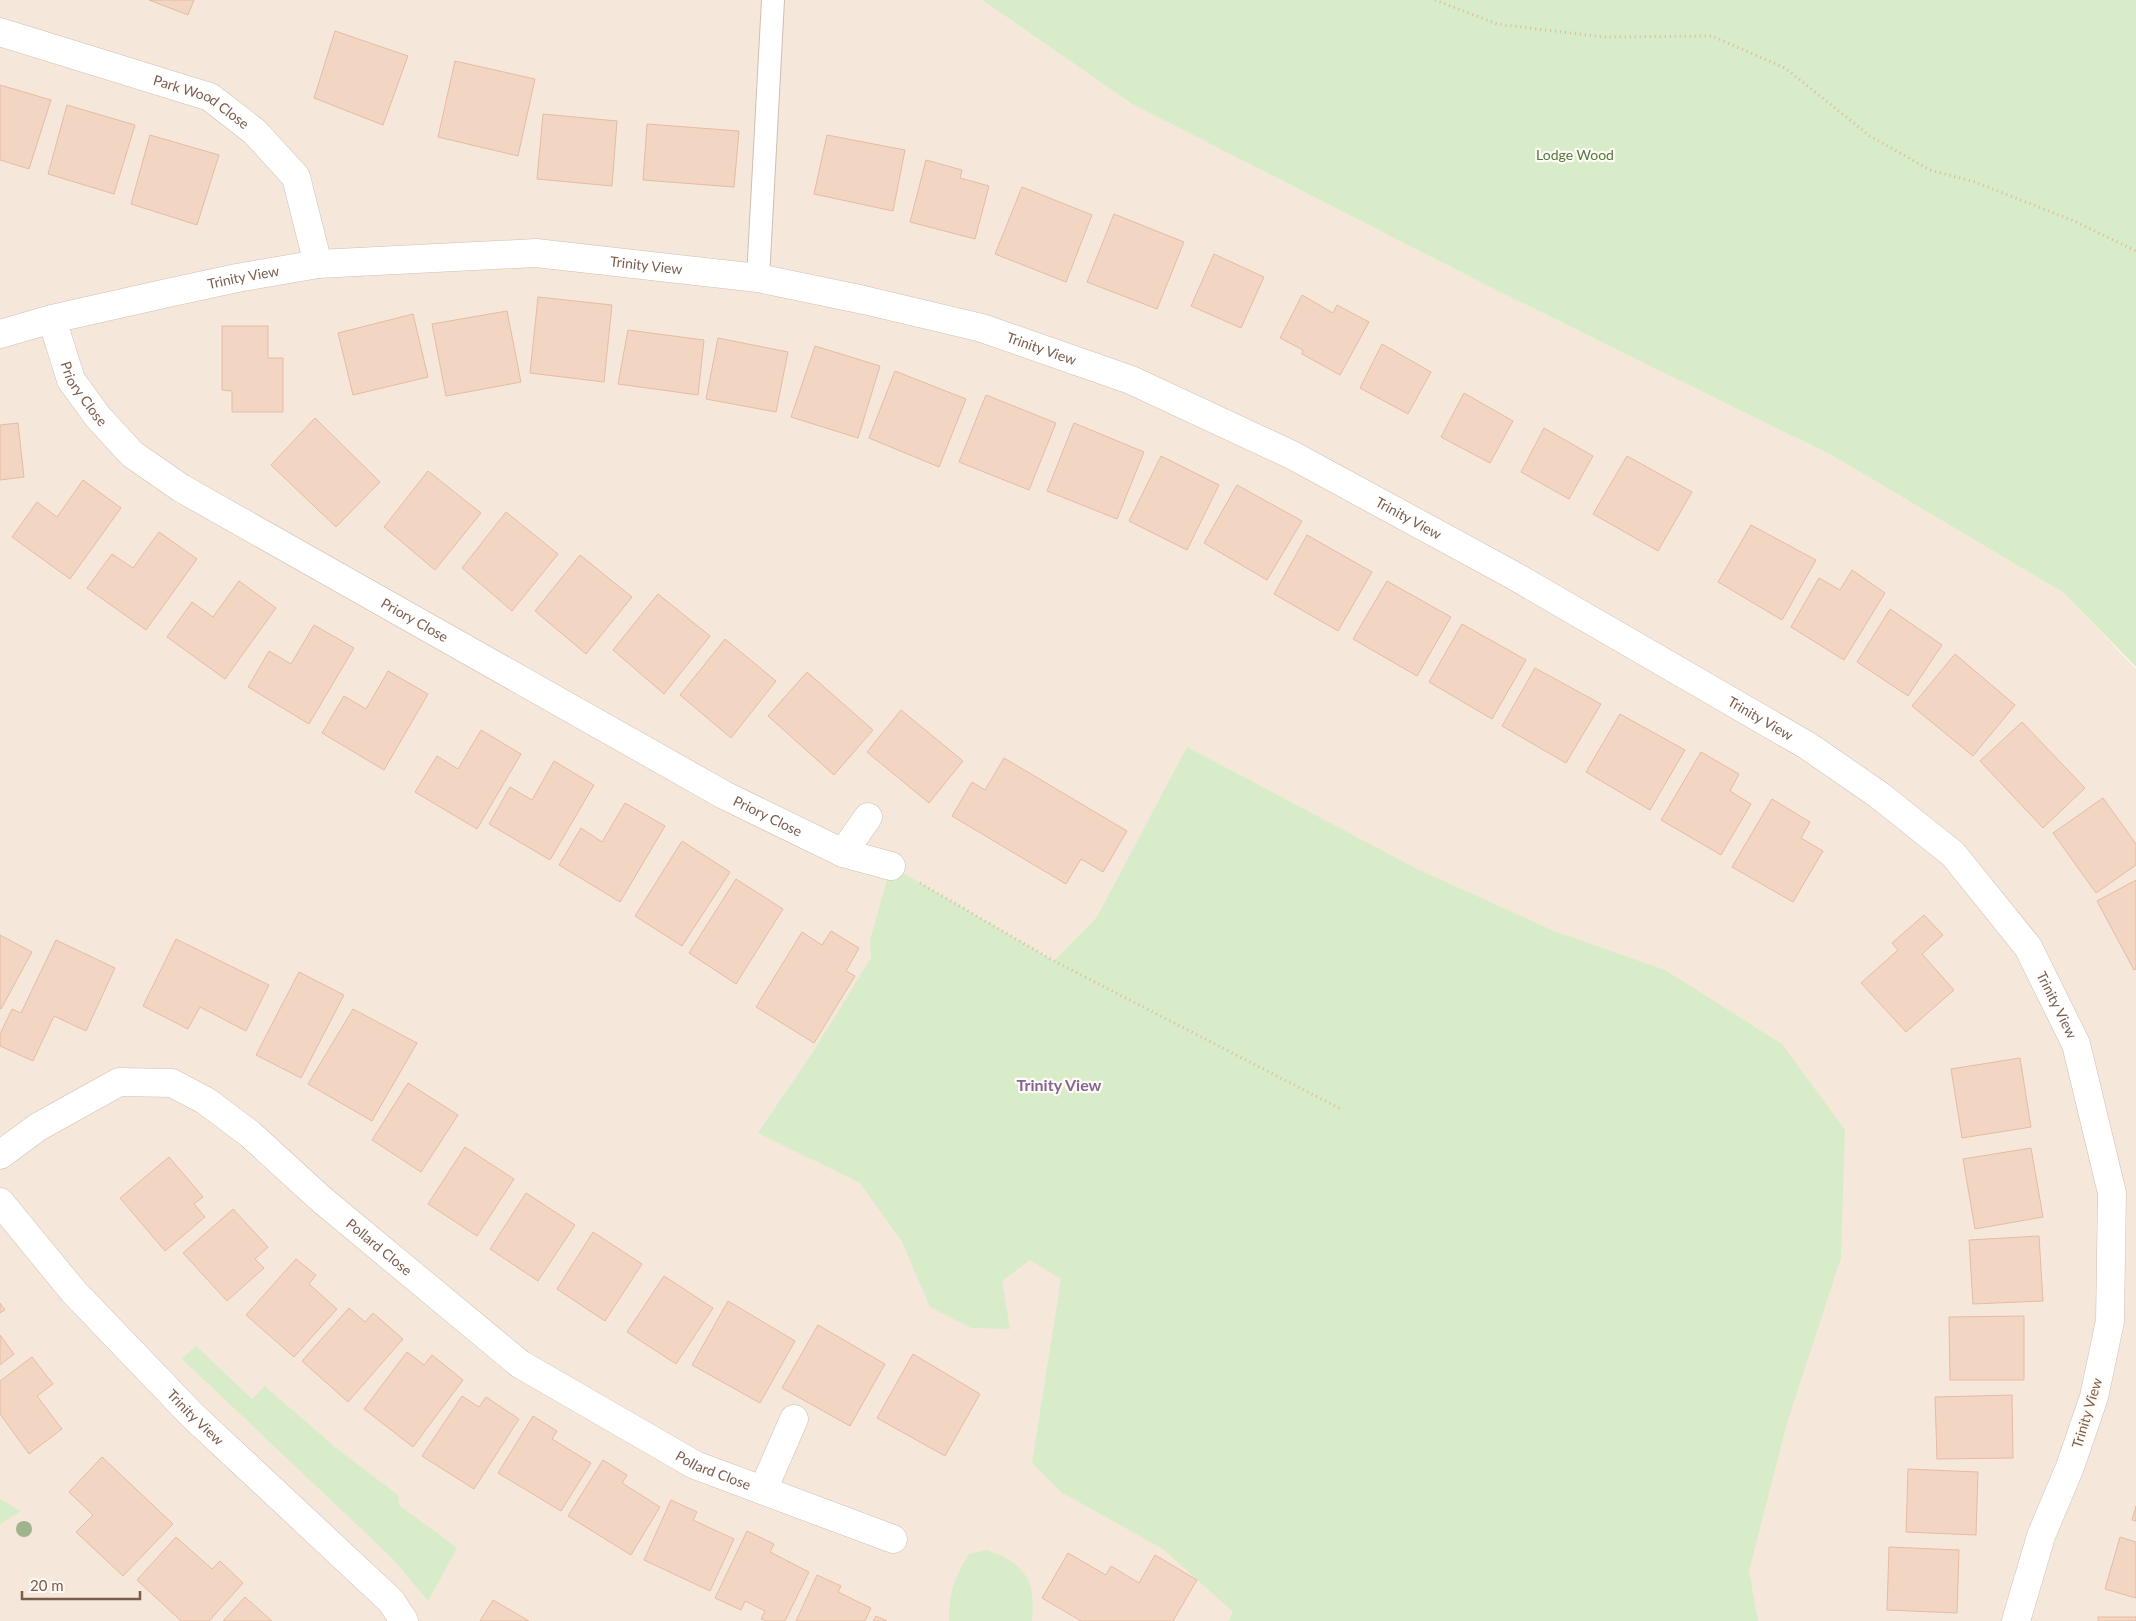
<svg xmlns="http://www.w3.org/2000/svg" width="2136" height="1621" font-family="Lato,sans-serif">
<rect width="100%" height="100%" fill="#fdf6ec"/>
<path fill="#f5e8da" d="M0,0H982L1132,104L1492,288L1833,456L2064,593L2136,669V1621H0Z"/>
<g fill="#d8ecc9">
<path d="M982,0H2136V667L2064,593L1833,456L1492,288L1132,104Z"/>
<path d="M1187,747L1417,869L1554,931L1665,970L1782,1044L1845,1130L1841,1258L1787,1423L1749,1571L1758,1621H1228L1233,1612L1163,1549L1061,1492L1032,1463L1061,1279L1030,1260L1002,1281L1010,1329L971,1328L930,1307L902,1242L860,1183L758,1133L813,1052L871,958L870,940L891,866L1054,961L1097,917Z"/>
<path d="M196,1346L252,1399L265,1386L336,1448L398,1495L399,1505L457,1548L428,1601L392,1558L182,1359Z"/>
<path d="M0,1499L21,1511L0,1524Z"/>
<path d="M987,1550C1025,1564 1036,1579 1032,1621H949C949,1593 954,1577 969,1554Z"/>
</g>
<g fill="#f3d5c3" stroke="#e6bba3">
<path d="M149,0H194L188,15Z"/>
<path d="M335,31L408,56L383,125L314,98Z"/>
<path d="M455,61L535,79L518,156L438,137Z"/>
<path d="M0,85L51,100L29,169L0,160Z"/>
<path d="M67,105L135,125L114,194L48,174Z"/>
<path d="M543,114L617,121L612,186L537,179Z"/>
<path d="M647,124L739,131L734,187L643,180Z"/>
<path d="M150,135L219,155L197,225L131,204Z"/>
<path d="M827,135L905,150L893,211L814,194Z"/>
<path d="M926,160L962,170L960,178L989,186L975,239L910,222Z"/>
<path d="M1022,187L1092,215L1066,282L995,254Z"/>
<path d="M1114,214L1184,242L1157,309L1087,282Z"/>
<path d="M1214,254L1264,277L1241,328L1191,306Z"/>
<path d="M1302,295L1333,313L1337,305L1369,322L1340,375L1302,354L1303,350L1280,338Z"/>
<path d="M538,297L612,305L604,382L530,373Z"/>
<path d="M507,311L521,382L446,396L432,324Z"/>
<path d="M413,314L428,377L353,395L338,333Z"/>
<path d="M222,326H268V358H283V412H232V391L222,390Z"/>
<path d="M628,330L704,340L698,395L618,384Z"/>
<path d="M718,338L788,352L776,412L706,399Z"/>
<path d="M1382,344L1431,372L1408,414L1360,388Z"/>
<path d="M815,346L880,366L858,438L791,417Z"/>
<path d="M895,371L966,399L939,467L869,438Z"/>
<path d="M1464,393L1513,421L1490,463L1441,437Z"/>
<path d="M986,395L1056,423L1029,490L959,462Z"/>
<path d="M315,418L380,482L336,527L271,465Z"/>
<path d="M18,423L24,477L0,480V425Z"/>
<path d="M1074,423L1144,452L1117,519L1047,491Z"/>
<path d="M1544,428L1593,456L1569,499L1521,472Z"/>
<path d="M1161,456L1219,485L1187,550L1129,521Z"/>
<path d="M1627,456L1692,492L1658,551L1593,514Z"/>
<path d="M428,471L481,513L435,570L384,527Z"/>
<path d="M83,480L121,508L70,579L12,537L37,502L57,517Z"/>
<path d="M1237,485L1302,521L1267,580L1204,543Z"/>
<path d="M506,512L558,554L512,611L462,568Z"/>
<path d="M1751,525L1816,560L1782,620L1718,582Z"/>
<path d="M159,532L197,559L146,630L87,588L112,554L133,568Z"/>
<path d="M1307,535L1372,572L1338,631L1274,594Z"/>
<path d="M580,555L632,597L586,654L535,611Z"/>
<path d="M1852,570L1885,593L1844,660L1791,627L1819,578L1840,590Z"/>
<path d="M239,581L276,608L225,679L167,637L192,602L213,617Z"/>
<path d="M1387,581L1451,617L1417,676L1353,639Z"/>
<path d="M658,594L710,636L664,694L613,650Z"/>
<path d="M1890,609L1942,645L1908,696L1857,662Z"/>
<path d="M1462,624L1526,660L1492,719L1429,682Z"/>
<path d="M314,625L354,648L309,724L248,687L269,651L291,664Z"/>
<path d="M725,639L776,681L731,738L680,695Z"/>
<path d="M1955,654L2015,705L1973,756L1912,706Z"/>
<path d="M1535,668L1601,704L1566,763L1502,726Z"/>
<path d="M388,671L428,694L384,770L322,733L344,696L366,709Z"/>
<path d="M807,672L873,730L834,775L768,716Z"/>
<path d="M901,710L963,761L929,803L867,752Z"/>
<path d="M1620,714L1685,750L1650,810L1586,772Z"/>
<path d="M2022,722L2085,788L2043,828L1980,761Z"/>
<path d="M481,730L521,754L477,829L415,792L437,756L458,769Z"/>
<path d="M1701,752L1739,774L1730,791L1751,804L1721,855L1661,820Z"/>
<path d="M1004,758L1127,831L1103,872L1081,859L1066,884L952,816L972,782L985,790Z"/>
<path d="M554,761L594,785L550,860L489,824L510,787L532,800Z"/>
<path d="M2103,798L2136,844V865L2096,893L2053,833Z"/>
<path d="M1772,799L1810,822L1801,838L1823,851L1793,902L1732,867Z"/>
<path d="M625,803L665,826L620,902L559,865L581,828L602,842Z"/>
<path d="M682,841L730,872L682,946L635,916Z"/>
<path d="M736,879L783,909L736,984L689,953Z"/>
<path d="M2136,880V969L2134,970L2097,901Z"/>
<path d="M1924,915L1943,935L1922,954L1954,990L1906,1032L1861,983L1898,950L1892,943Z"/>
<path d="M831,931L859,948L846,971L855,976L814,1043L756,1007L802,932L822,945Z"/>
<path d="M0,935L32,952L1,1009L0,1008Z"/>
<path d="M176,939L269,985L246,1031L200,1007L188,1029L143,1006Z"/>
<path d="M56,940L115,968L86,1031L54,1016L33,1061L0,1046V1034L12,1009L21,1013Z"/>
<path d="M299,972L344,995L301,1078L256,1055Z"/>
<path d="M353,1009L417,1043L372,1121L308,1084Z"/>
<path d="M2020,1058L2031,1127L1962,1138L1951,1069Z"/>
<path d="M408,1083L458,1115L421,1172L372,1140Z"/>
<path d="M465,1147L514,1179L477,1236L428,1204Z"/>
<path d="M2031,1148L2043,1217L1975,1229L1963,1159Z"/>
<path d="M169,1157L203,1197L194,1204L205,1217L165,1251L120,1198Z"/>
<path d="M526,1193L575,1225L538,1281L490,1249Z"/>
<path d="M233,1209L268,1247L255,1259L264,1268L227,1301L183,1253Z"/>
<path d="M593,1232L642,1264L605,1321L557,1289Z"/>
<path d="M2039,1236L2043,1301L1973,1304L1969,1240Z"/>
<path d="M296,1259L316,1275L309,1284L337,1309L294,1357L246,1315Z"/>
<path d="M664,1276L713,1308L676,1364L627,1332Z"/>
<path d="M728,1301L795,1341L760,1403L692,1365Z"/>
<path d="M0,1303L5,1310L0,1313Z"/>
<path d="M349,1308L365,1322L373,1313L403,1339L348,1402L302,1361Z"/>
<path d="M2024,1316V1380H1950L1949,1317Z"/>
<path d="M818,1325L885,1364L850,1426L782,1388Z"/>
<path d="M0,1335L14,1354L0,1365Z"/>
<path d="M407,1352L424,1365L432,1355L463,1380L413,1447L364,1409Z"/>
<path d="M913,1354L980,1394L945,1456L877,1418Z"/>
<path d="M32,1357L53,1384L37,1396L62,1429L29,1454L0,1414V1381Z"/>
<path d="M2012,1395L2013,1458L1937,1459L1935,1397Z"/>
<path d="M462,1396L479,1407L486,1397L519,1419L474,1489L422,1456Z"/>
<path d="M533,1416L557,1431L552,1439L591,1463L561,1511L498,1473Z"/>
<path d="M102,1457L173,1524L123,1576L76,1532L93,1515L69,1492Z"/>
<path d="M603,1460L627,1475L622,1483L660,1507L631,1555L568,1516Z"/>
<path d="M1908,1469L1978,1472L1976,1535L1906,1532Z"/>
<path d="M671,1500L697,1512L693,1520L734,1539L710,1591L644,1560Z"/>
<path d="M2136,1506V1521L2132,1520Z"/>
<path d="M747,1531L774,1544L770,1552L809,1572L785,1621H767L761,1619L765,1611L745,1601L741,1610L715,1598Z"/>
<path d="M176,1537L212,1569L220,1561L243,1583L209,1621H181L137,1580Z"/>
<path d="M2120,1537L2136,1542V1598L2105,1589Z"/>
<path d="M1889,1547L1959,1550L1957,1613L1887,1610Z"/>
<path d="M1068,1553L1106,1575L1111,1566L1139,1583L1155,1555L1197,1580L1173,1621H1081L1042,1598Z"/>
<path d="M817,1575L841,1586L838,1592L871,1608L865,1621H796Z"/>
<path d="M245,1597L272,1621H223Z"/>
<path d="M493,1600L529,1621H480Z"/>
<path d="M876,1616L887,1621H873Z"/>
<rect x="2098" y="1617" width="38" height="4"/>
</g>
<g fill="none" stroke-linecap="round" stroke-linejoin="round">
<g stroke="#d1beb0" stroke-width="24">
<path id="service" d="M758,278L773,0"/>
</g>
<g stroke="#d1beb0" stroke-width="29">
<g id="minor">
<path id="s1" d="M0,32L210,97L255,132L296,177L318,264"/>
<path id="s2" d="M52,319L71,380L98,417L132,454L181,488L724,795L843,853L868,817"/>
<path id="s3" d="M0,334L52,319L172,292L237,278L318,264L536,253L758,278L864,300L982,328L1131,380L1292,455L1511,574L1808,746L1879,795L1953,854L2028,947L2076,1044L2112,1193L2110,1321L2094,1397L2070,1467L2041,1536L2016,1621"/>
<path d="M843,853L891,866"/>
<path id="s4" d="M0,1155L38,1127L119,1082L172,1083L206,1101L250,1134L321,1199L520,1364L695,1465L893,1539"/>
<path id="s5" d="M0,1202L74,1292L192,1415L391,1601L404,1621"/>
<path d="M763,1490L794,1419"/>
</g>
</g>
<g stroke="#d9b8a5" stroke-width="3" stroke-dasharray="1 4" stroke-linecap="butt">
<path d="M1435,0L1497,24L1603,37L1712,36L1785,68L1870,136L1930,170L1975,182L2074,221L2136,251"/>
<path d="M920,883L1054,961L1341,1109"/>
</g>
<use href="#service" stroke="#fff" stroke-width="22"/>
<use href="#minor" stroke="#fff" stroke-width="28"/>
</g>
<circle fill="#a0b28e" cx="24" cy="1529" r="8"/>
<g text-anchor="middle" stroke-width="4.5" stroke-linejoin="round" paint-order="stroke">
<g font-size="14" fill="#7a5c4d" stroke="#fffaf3">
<text dy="5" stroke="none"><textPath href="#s1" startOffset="214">Park Wood Close</textPath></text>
<text dy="5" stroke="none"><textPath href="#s3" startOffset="655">Trinity View</textPath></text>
<text dy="5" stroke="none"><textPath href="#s3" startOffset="250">Trinity View</textPath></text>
<text dy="5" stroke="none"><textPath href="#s3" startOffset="1060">Trinity View</textPath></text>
<text dy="5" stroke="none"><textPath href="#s2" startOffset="82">Priory Close</textPath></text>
<text dy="5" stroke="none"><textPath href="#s3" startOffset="1465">Trinity View</textPath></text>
<text dy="5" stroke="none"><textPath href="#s2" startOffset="488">Priory Close</textPath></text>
<text dy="5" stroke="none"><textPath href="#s3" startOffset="1870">Trinity View</textPath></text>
<text dy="5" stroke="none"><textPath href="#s2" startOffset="892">Priory Close</textPath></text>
<text dy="5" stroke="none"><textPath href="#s3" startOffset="2290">Trinity View</textPath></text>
<text dy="5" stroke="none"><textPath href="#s4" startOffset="458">Pollard Close</textPath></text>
<text transform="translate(2087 1413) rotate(-73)" y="5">Trinity View</text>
<text dy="5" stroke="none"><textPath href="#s5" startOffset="291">Trinity View</textPath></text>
<text dy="5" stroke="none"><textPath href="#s4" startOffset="862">Pollard Close</textPath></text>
</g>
<g font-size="14" fill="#537a41" stroke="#fffaf3">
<text x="1575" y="160">Lodge Wood</text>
</g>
<g font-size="16" font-weight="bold" fill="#846695" stroke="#fffaf3">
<text x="1059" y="1091">Trinity View</text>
</g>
</g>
<path d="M22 1591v8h118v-8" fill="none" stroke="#7a5c4d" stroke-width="2.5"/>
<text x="30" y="1591" font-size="15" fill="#7a5c4d" stroke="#fffaf3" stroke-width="4" paint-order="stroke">20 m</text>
</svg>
